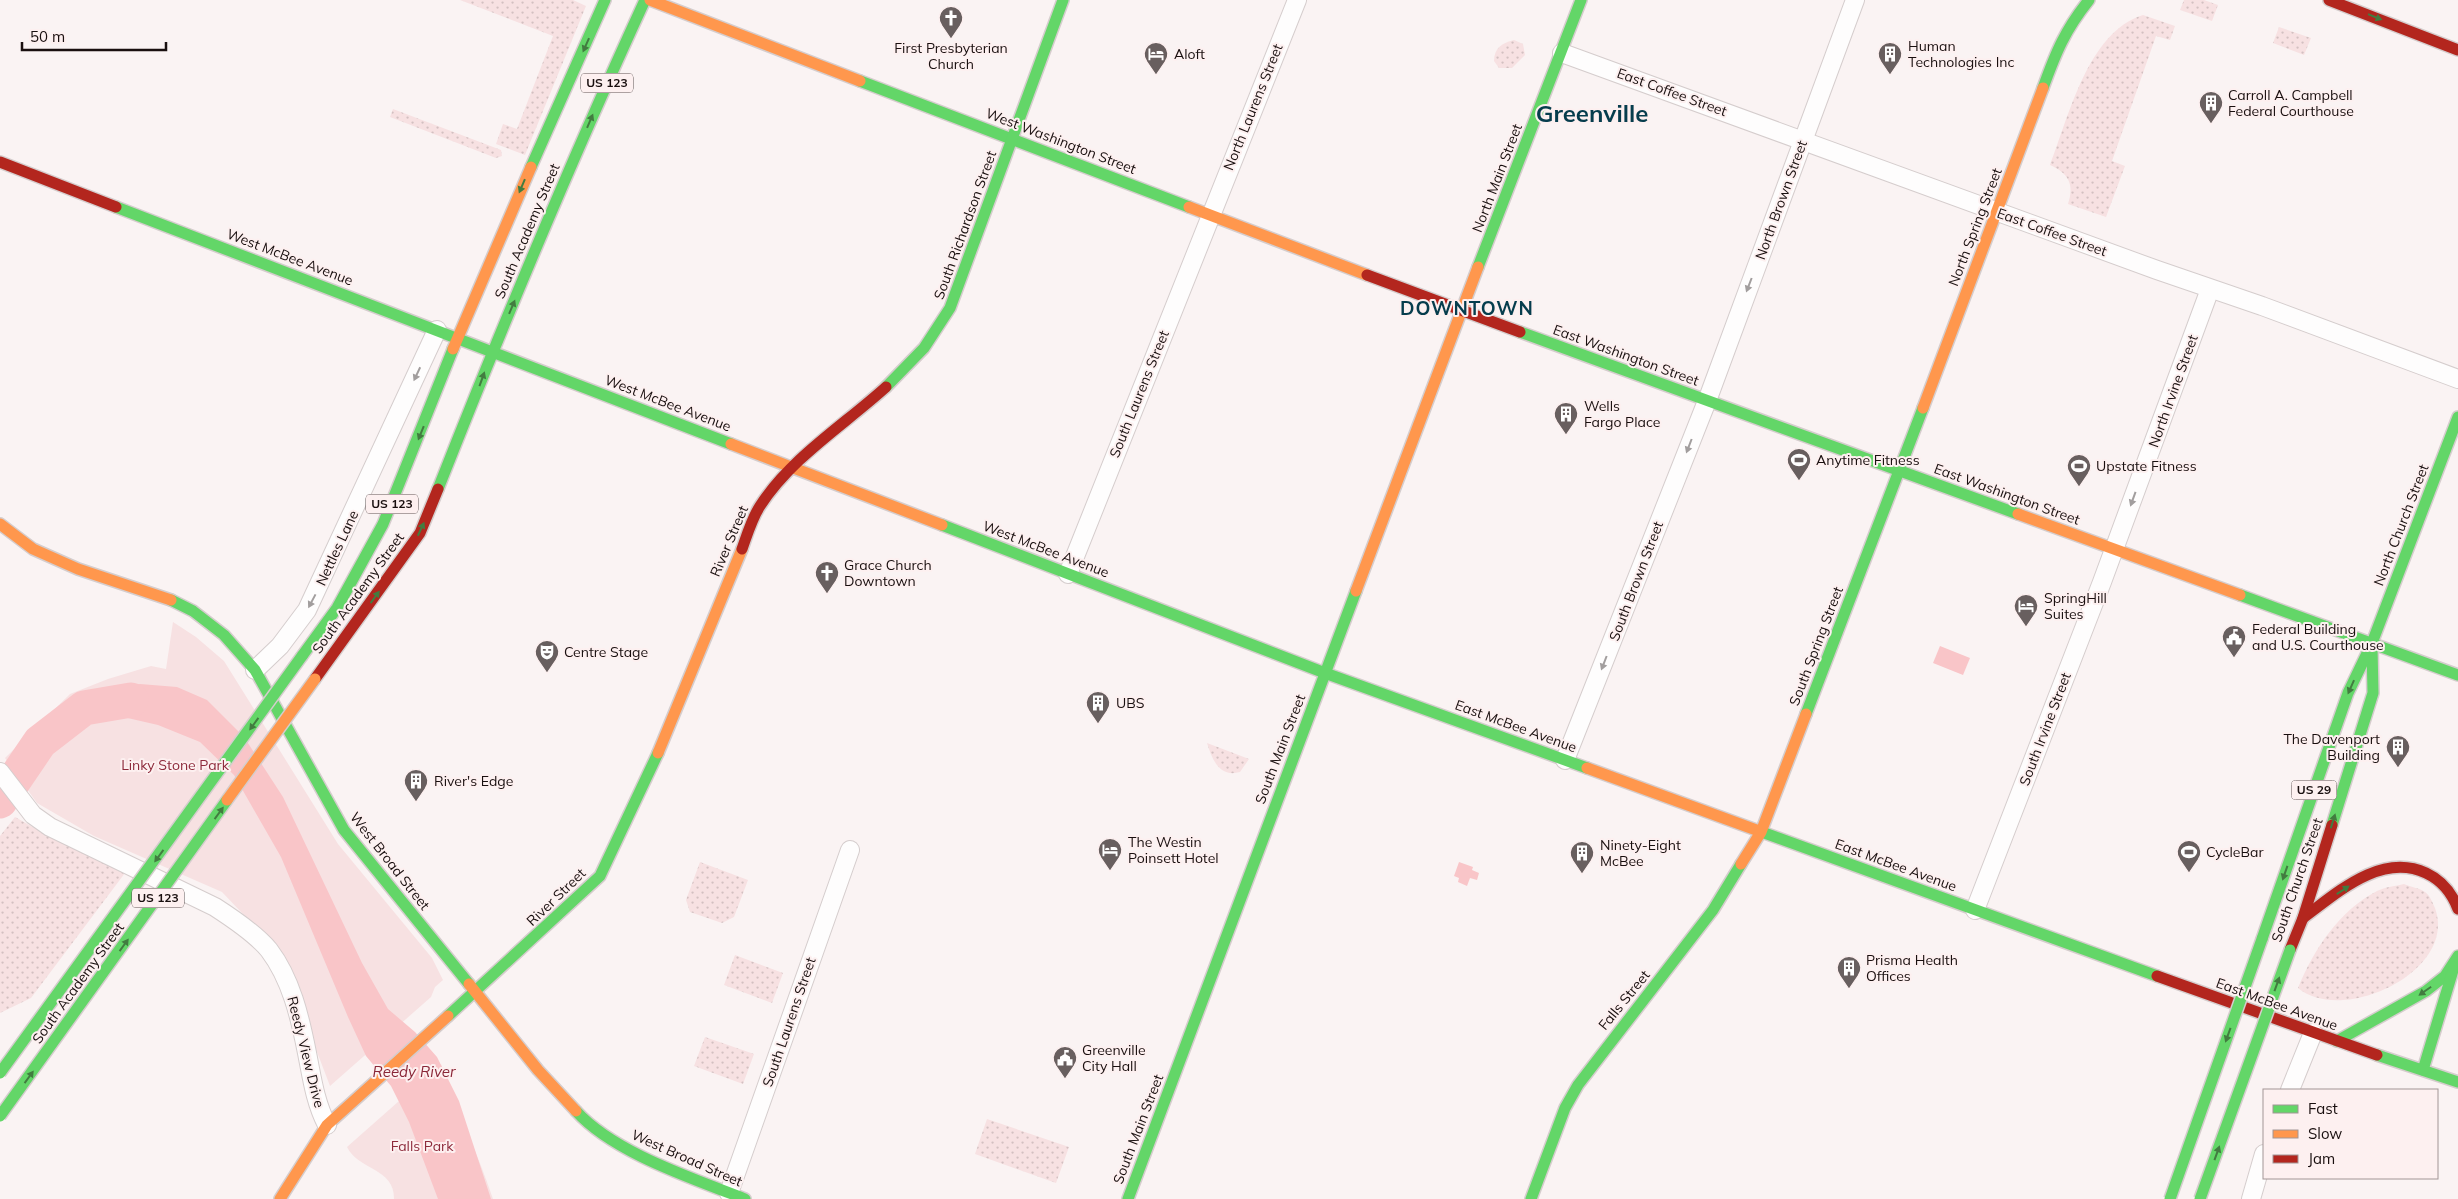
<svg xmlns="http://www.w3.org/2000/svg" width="2458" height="1199" font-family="Mulish,sans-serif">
<defs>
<pattern id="grass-dots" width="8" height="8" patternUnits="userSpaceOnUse" patternTransform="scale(1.25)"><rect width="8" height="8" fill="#f7e1e2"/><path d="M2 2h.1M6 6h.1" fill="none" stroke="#d3c0c1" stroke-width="1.8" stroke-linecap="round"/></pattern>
</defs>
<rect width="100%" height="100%" fill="#faf3f3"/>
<g fill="url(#grass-dots)">
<path d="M460,0H573L586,6L525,155L496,144L503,124L517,129L553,36Z"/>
<path d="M2184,0H2204L2218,5L2212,21L2180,10Z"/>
<path d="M2143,15L2175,26L2170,40L2156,36L2112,161L2125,166L2106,217L2068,204C2075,184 2068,173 2050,165C2069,116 2088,32 2143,15Z"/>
<path d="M2279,27L2311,38L2304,55L2273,43Z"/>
<path d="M1514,40L1523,44L1525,55L1512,68H1499L1494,61C1494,48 1502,43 1514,40Z"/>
<path d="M393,109L501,150L502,156L496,158L390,117Z"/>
<path d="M1207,743L1249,759L1240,772C1219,778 1212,759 1207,743Z"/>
<path d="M15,817L54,839L125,873L31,998L0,1013V836Z"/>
<path d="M700,862L748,880L734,917L722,923L690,912L686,900Z"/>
<path d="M2404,884C2410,887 2420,888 2425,892C2430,895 2433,904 2435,908C2458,972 2342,1025 2298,988C2314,949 2339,911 2377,891C2385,887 2396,886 2404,884Z"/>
<path d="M735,955L783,973L772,1003L724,985Z"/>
<path d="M705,1037L754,1054L743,1084L694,1066Z"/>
<path d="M987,1119L1069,1147L1056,1183L975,1154Z"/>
</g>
<g fill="#f7e1e2">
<path d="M173,622L196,637L224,661L338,844L432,958L443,980L435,987L431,997L330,1086L279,952L222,892L94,836L37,803L5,758L70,694L108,679L151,666L166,669Z"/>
<path d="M441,1064C456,1110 478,1153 493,1199H394C395,1168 358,1170 347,1147Z"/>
</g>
<g fill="#f9c5c8">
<path d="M1940,646L1970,658L1963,675L1933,663Z"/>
<path d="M140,684L177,687L207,700L244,737L283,797L362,963L388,1009L415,1032L437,1057L459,1101L491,1199H438L409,1122L391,1086L366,1056L348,1017L281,857L234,775L200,742L158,725L84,708L102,691Z"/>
<path d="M1459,862L1473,867L1472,870L1479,873L1477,880L1470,878L1467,886L1458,882L1459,878L1454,876Z"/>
</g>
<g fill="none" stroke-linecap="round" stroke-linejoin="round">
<path stroke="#f9c5c8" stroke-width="35" d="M0,801L40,742L84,708L131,700"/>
<g stroke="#d5cdcd" stroke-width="20">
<g id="street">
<path d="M1562,53L2157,270L2262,306L2458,379"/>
<path d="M1068,574L1297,0"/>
<path d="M255,670L280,646L307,610L437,330"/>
<path d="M1565,760L1707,401L1855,0"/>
<path d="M0,772L33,815L50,827L215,907C232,918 256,934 269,950C291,979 300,1017 307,1053C312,1078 315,1102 327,1125"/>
<path d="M1975,910L2102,582L2210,289"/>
<path d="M2290,1090L2313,1033"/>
<path d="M729,1193L850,850"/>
<path d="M2251,1199L2264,1154"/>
</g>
</g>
<g stroke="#d5cdcd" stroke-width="14">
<g id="fast">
<path d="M860,81L1189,207"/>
<path d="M2043,88C2056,52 2065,30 2089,0"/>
<path d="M531,167L605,0"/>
<path d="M116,207L731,444"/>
<path d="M1478,267L1581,0"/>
<path d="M1520,332L2018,514"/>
<path d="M886,387L924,348L950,308L1063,0"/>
<path d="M438,489C503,324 571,161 645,0"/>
<path d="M942,525L1325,673L1587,768"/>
<path d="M2240,595L2458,675"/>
<path d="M171,600L193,611L224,635L255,670L344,830L469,984"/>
<path d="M302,656L337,608L383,524L453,349"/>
<path d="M1806,714L1923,408"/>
<path d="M2332,825L2373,693L2372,647"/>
<path d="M1759,831L2157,976"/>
<path d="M2262,939L2348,693L2372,643L2458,417"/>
<path d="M448,1016L600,876L658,753"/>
<path d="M2337,1041L2426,991L2445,976L2458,956"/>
<path d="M2377,1055L2458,1082"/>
<path d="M2423,1070L2454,967"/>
<path d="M576,1111C614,1153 692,1178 745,1199"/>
<path d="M1128,1199L1356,591"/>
<path d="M1531,1199L1565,1108L1578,1085L1713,910L1741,864"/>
</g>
</g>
<g stroke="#d5cdcd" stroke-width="14">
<g id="slow">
<path d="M650,0L860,81"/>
<path d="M1189,207L1367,275"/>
<path d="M453,349L531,167"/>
<path d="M1923,408L2043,88"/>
<path d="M731,444L942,525"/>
<path d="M2018,514L2240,595"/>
<path d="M0,524L33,549L78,569L171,600"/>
<path d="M1356,591L1478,267"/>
<path d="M658,753L742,549"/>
<path d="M1587,768L1759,831"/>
<path d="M1741,864L1761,832L1806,714"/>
<path d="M469,984L538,1070L576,1111"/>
<path d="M280,1199L327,1125L448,1016"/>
</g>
</g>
<g stroke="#d5cdcd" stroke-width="14">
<g id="jam">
<path d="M2329,0L2458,50"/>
<path d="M0,162L116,207"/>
<path d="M1367,275L1520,332"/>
<path d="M742,549C747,535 752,518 760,506C791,458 844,425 886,387"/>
<path d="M315,679L420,533L438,489"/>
<path d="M2303,918C2337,893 2381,852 2426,873C2441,880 2452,893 2458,909"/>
<path d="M2290,950L2303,918L2332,825"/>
<path d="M2157,976L2377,1055"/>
</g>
</g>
<use href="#street" stroke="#fefdfd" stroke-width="18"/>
<use href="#fast" stroke="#63d668" stroke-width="11"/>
<use href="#slow" stroke="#ff974d" stroke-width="11"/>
<use href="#jam" stroke="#b3261e" stroke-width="11"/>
<g stroke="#d5cdcd" stroke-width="14" stroke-linecap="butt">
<g id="fast-bridge">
<path d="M0,1073L302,656"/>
<path d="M0,1116L227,800"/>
<path d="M2170,1199L2262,939"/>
<path d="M2200,1199L2290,950"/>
</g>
</g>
<g stroke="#d5cdcd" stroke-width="14" stroke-linecap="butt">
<path id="slow-bridge" d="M227,800L315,679"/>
</g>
<use href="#fast-bridge" stroke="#63d668" stroke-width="11"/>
<use href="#slow-bridge" stroke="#ff974d" stroke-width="11"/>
</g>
<defs><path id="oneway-solid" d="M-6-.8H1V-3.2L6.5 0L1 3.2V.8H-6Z" transform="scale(1.25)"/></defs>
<g fill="#427c40">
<use href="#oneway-solid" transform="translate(2375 17) rotate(22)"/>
<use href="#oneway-solid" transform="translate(586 45) rotate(114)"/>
<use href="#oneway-solid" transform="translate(590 121) rotate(-67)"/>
<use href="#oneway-solid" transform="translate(522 186) rotate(113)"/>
<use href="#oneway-solid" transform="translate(512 307) rotate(-67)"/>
<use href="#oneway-solid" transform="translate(482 379) rotate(-70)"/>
<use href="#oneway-solid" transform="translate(421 433) rotate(112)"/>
<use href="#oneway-solid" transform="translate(421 529) rotate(-65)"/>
<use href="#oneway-solid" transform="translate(375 597) rotate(-54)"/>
<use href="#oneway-solid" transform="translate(2351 687) rotate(114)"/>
<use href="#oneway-solid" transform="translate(254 724) rotate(126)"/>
<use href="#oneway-solid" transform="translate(219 813) rotate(-54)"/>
<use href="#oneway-solid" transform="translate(2333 821) rotate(-73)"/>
<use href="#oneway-solid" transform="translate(159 856) rotate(126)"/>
<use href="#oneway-solid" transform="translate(2285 873) rotate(109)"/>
<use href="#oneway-solid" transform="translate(2343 890) rotate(-33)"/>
<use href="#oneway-solid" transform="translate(124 945) rotate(-54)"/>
<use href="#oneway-solid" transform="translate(2277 984) rotate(-70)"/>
<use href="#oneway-solid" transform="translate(2425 991) rotate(145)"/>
<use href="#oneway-solid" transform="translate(2228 1035) rotate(110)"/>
<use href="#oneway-solid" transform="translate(29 1077) rotate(-54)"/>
<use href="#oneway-solid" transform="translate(2217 1153) rotate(-70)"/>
</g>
<g fill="#a29e9e">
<use href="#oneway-solid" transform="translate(1749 285) rotate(111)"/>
<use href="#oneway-solid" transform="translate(417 374) rotate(115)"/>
<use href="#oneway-solid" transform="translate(1689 446) rotate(111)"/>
<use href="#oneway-solid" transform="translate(2133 499) rotate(110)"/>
<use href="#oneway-solid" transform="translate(312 601) rotate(118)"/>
<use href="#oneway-solid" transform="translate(1604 663) rotate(111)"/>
</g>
<defs>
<g id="church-pin" transform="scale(1.25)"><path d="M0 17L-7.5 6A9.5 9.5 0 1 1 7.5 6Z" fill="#685f5f" stroke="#fdf0f0"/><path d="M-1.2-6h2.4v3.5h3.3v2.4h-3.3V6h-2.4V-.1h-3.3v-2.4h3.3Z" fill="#fff"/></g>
<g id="hotel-pin" transform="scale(1.25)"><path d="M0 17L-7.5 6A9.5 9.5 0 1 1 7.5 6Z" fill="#685f5f" stroke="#fdf0f0"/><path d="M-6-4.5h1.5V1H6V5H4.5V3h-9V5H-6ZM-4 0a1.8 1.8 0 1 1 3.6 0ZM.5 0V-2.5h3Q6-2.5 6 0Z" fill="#fff"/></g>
<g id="building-pin" transform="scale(1.25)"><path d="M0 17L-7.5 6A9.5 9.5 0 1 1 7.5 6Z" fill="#685f5f" stroke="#fdf0f0"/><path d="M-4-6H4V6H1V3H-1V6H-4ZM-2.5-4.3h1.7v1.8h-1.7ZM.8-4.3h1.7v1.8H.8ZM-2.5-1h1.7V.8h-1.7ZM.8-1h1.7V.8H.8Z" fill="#fff"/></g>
<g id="stadium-pin" transform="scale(1.25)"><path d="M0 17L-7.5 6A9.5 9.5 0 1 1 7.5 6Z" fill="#685f5f" stroke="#fdf0f0"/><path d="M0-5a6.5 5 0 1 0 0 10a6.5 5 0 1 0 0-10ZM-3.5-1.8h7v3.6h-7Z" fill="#fff"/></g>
<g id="civic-pin" transform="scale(1.25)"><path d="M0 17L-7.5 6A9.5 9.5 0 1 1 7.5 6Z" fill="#685f5f" stroke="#fdf0f0"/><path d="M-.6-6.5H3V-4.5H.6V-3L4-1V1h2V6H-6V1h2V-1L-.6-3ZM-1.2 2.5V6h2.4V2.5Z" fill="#fff"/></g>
<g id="theatre-pin" transform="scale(1.25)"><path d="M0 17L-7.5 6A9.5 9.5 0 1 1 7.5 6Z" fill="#685f5f" stroke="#fdf0f0"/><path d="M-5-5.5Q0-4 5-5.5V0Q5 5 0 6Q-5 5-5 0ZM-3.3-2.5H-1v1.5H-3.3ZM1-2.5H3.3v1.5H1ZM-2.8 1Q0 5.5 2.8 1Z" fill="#fff"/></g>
</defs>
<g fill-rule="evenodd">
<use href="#church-pin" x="951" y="18"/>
<use href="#hotel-pin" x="1156" y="54"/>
<use href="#building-pin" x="1890" y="54"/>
<use href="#building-pin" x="2211" y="103"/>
<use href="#building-pin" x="1566" y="414"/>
<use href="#stadium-pin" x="1799" y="460"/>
<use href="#stadium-pin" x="2079" y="466"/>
<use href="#church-pin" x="827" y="573"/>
<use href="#hotel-pin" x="2026" y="606"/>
<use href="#civic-pin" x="2234" y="637"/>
<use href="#theatre-pin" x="547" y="652"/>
<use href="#building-pin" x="1098" y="703"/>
<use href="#building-pin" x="2398" y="747"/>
<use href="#building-pin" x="416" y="781"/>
<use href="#hotel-pin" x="1110" y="850"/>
<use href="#stadium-pin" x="2189" y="852"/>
<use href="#building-pin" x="1582" y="853"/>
<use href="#building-pin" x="1849" y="968"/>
<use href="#civic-pin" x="1065" y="1058"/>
</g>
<g text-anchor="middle" stroke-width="4" stroke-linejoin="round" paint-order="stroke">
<g fill="#fdf0f0" stroke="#5d5252" stroke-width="1">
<rect x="581" y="73.5" width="52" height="19" rx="4"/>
<rect x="366" y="494.5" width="52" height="19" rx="4"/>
<rect x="2291.5" y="780.5" width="45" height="19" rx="4"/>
<rect x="132" y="888.5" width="52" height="19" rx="4"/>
</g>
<g font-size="12" font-weight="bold" fill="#190f0f">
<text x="607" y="87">US 123</text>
<text x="392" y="508">US 123</text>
<text x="2314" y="794">US 29</text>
<text x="158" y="902">US 123</text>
</g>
<g font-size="14" fill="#190f0f" stroke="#fdf0f0" text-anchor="start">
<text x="1908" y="51">Human<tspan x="1908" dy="16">Technologies Inc</tspan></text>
<text x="951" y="53" text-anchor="middle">First Presbyterian<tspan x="951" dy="16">Church</tspan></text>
<text x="1174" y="59">Aloft</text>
<text x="2228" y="100">Carroll A. Campbell<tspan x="2228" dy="16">Federal Courthouse</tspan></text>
<text x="1584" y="411">Wells<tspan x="1584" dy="16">Fargo Place</tspan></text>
<text x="1816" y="465">Anytime Fitness</text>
<text x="2096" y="471">Upstate Fitness</text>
<text x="844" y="570">Grace Church<tspan x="844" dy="16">Downtown</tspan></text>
<text x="2044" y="603">SpringHill<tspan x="2044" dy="16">Suites</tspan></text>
<text x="2252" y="634">Federal Building<tspan x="2252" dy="16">and U.S. Courthouse</tspan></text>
<text x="564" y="657">Centre Stage</text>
<text x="1116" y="708">UBS</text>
<text x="2380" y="744" text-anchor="end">The Davenport<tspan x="2380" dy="16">Building</tspan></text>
<text x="434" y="786">River's Edge</text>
<text x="1128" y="847">The Westin<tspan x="1128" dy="16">Poinsett Hotel</tspan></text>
<text x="1600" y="850">Ninety-Eight<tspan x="1600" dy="16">McBee</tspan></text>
<text x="2206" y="857">CycleBar</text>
<text x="1866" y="965">Prisma Health<tspan x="1866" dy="16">Offices</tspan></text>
<text x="1082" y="1055">Greenville<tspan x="1082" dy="16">City Hall</tspan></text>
</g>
<g font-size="14" fill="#190f0f" stroke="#fdf0f0">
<text transform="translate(1672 92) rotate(20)" y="5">East Coffee Street</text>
<text transform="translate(1253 107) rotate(-68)" y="5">North Laurens Street</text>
<text transform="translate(1061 141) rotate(21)" y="5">West Washington Street</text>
<text transform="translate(1497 178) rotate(-69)" y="5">North Main Street</text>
<text transform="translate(1781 200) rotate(-70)" y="5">North Brown Street</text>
<text transform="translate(965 225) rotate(-70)" y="5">South Richardson Street</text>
<text transform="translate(1975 227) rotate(-69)" y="5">North Spring Street</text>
<text transform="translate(527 231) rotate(-67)" y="5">South Academy Street</text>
<text transform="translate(2052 232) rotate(20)" y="5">East Coffee Street</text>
<text transform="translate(290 257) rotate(21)" y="5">West McBee Avenue</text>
<text transform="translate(1626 355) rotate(20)" y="5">East Washington Street</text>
<text transform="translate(2173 391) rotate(-70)" y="5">North Irvine Street</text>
<text transform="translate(1139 394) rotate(-68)" y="5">South Laurens Street</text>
<text transform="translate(668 403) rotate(21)" y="5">West McBee Avenue</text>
<text transform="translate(2007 494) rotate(20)" y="5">East Washington Street</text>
<text transform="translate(2401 525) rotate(-69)" y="5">North Church Street</text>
<text transform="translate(729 541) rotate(-67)" y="5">River Street</text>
<text transform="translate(337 548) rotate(-65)" y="5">Nettles Lane</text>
<text transform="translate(1046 549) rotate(21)" y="5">West McBee Avenue</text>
<text transform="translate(1636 581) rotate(-69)" y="5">South Brown Street</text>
<text transform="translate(358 593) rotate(-54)" y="5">South Academy Street</text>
<text transform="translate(1816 646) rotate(-69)" y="5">South Spring Street</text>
<text transform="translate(1516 726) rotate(20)" y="5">East McBee Avenue</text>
<text transform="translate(2045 729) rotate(-69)" y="5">South Irvine Street</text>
<text transform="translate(1280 749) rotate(-69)" y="5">South Main Street</text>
<text transform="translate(390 861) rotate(52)" y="5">West Broad Street</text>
<text transform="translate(1896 865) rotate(20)" y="5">East McBee Avenue</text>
<text transform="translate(2297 880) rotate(-71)" y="5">South Church Street</text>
<text transform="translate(556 897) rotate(-44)" y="5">River Street</text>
<text transform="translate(78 983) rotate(-54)" y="5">South Academy Street</text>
<text transform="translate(1624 1000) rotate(-51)" y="5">Falls Street</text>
<text transform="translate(2277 1004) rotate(20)" y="5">East McBee Avenue</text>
<text transform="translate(789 1022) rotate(-71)" y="5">South Laurens Street</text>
<text transform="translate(306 1052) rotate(76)" y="5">Reedy View Drive</text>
<text transform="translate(1138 1129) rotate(-69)" y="5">South Main Street</text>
<text transform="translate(687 1158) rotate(24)" y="5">West Broad Street</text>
</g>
<g font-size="14" fill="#8d2a3b" stroke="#fdf0f0">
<text x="175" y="770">Linky Stone Park</text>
<text x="422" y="1151">Falls Park</text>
</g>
<g font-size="15" font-style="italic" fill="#892637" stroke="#fdf0f0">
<text x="414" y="1077">Reedy River</text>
</g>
<g font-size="19" font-weight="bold" letter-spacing="1" fill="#063d4d" stroke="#fdf0f0">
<text x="1467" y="315">DOWNTOWN</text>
</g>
<g font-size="24" font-weight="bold" fill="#063d4d" stroke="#fdf0f0">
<text x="1592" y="122">Greenville</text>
</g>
</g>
<rect x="2263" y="1089" width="175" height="90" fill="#fdf0f0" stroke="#a29696"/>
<rect x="2273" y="1105" width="25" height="8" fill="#63d668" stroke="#a29696"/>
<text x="2308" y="1114" font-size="15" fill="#190f0f">Fast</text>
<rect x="2273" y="1130" width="25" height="8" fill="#ff974d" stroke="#a29696"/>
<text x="2308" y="1139" font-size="15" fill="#190f0f">Slow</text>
<rect x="2273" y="1155" width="25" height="8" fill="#b3261e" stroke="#a29696"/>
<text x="2308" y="1164" font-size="15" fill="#190f0f">Jam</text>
<path d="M22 42v8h144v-8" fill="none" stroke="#190f0f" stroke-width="2.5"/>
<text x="30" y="42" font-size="15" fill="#190f0f" stroke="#fdf0f0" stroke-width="4" paint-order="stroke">50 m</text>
</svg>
